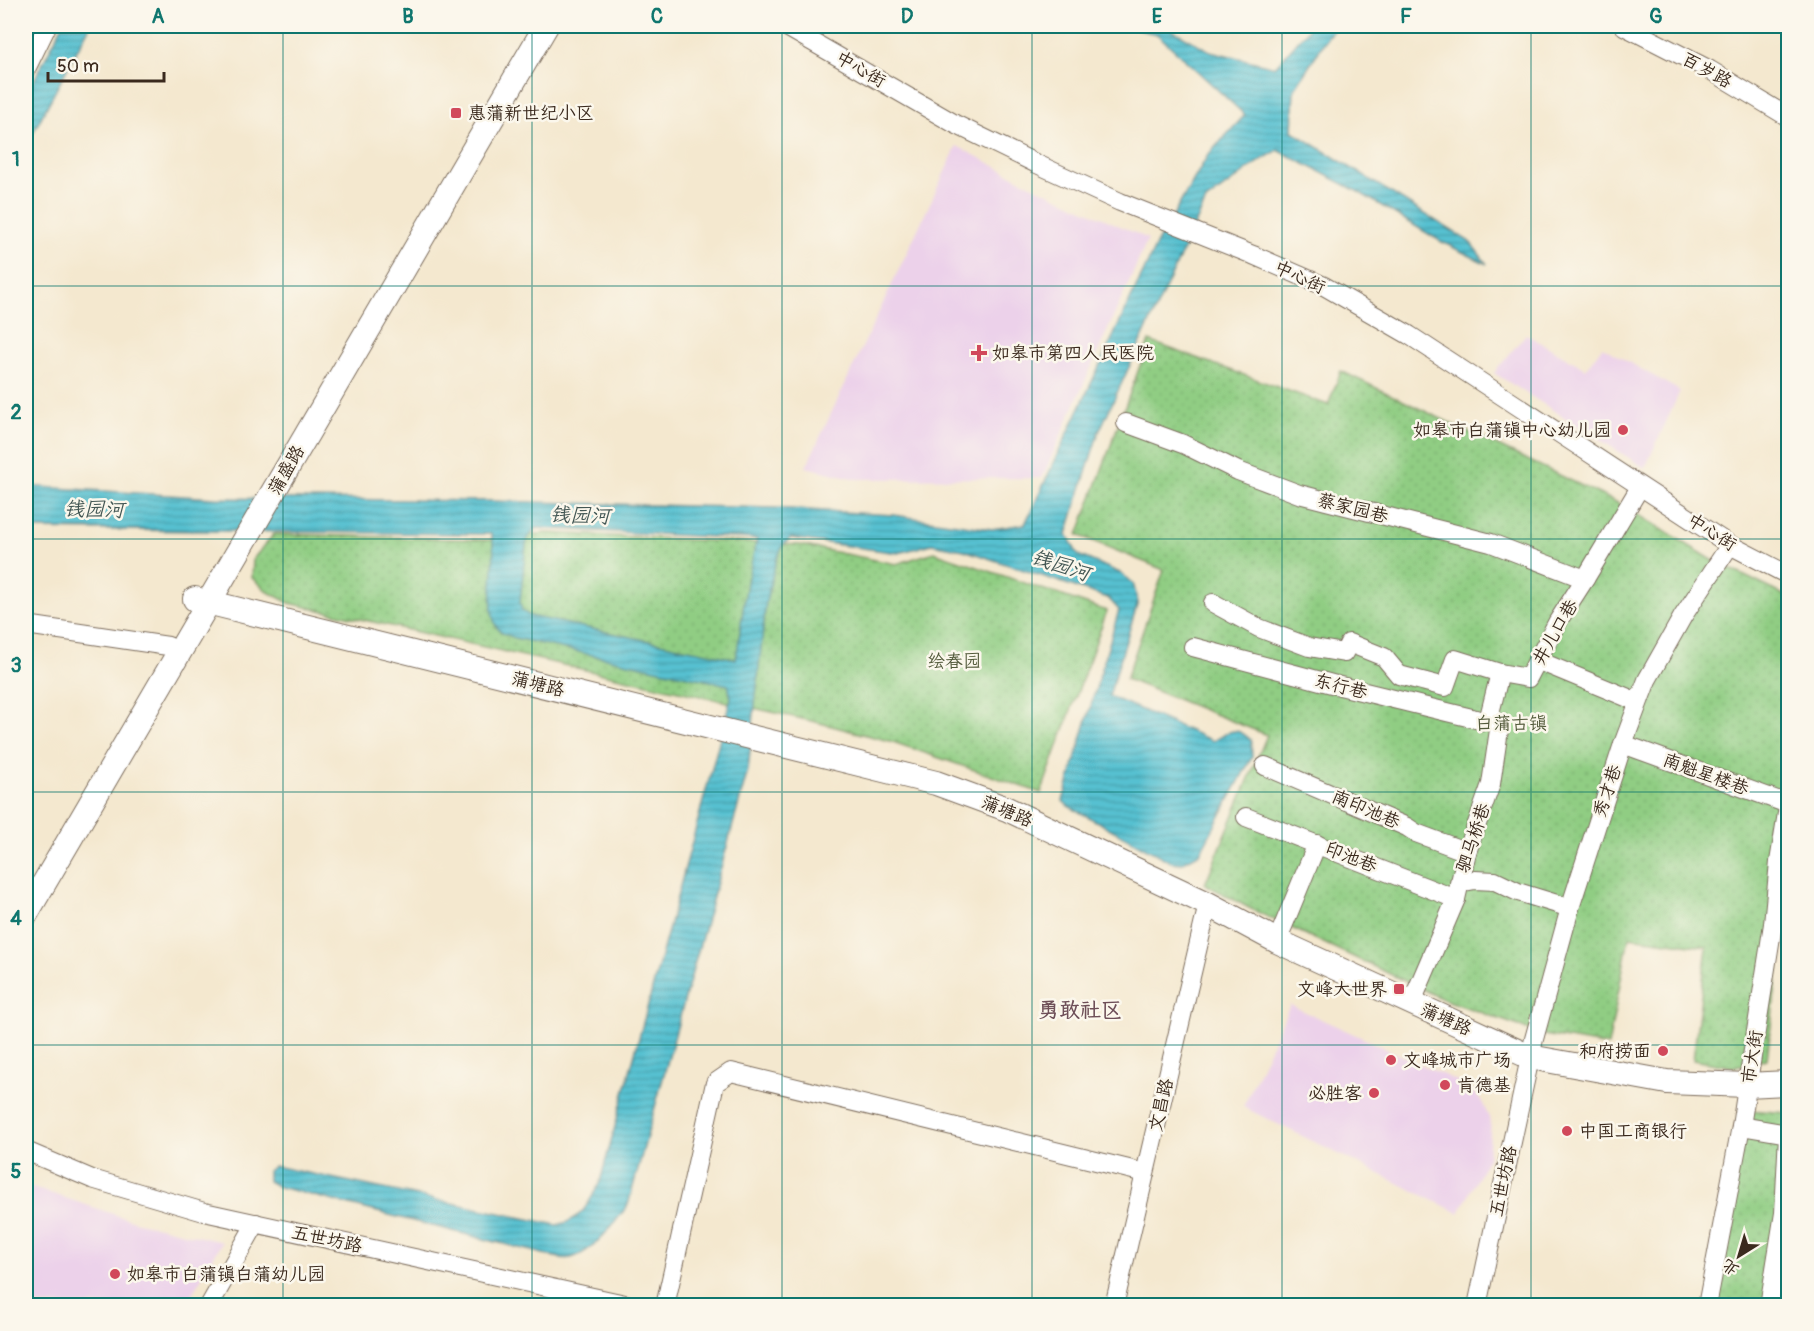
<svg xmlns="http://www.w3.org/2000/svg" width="1814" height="1331" font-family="Pangolin,'LXGW WenKai TC',sans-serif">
<defs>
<pattern id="park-dots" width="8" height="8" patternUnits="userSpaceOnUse" patternTransform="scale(1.5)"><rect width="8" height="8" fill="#90cd83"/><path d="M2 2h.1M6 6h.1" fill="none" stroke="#7db071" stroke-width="1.8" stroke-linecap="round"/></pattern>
<pattern id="water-rules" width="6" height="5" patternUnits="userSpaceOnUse" patternTransform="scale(1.5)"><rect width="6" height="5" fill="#56c1d1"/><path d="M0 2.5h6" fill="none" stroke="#489da9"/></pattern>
</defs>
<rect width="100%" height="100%" fill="#fbf7ec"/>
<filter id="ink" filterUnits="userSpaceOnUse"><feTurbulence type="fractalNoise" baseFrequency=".0167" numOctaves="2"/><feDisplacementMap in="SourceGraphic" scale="12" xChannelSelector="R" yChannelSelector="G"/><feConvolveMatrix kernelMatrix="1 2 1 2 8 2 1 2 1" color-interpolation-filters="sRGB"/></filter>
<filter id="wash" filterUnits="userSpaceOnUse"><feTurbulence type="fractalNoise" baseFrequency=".008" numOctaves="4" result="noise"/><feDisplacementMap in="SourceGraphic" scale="24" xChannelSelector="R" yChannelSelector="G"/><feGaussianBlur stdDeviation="1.35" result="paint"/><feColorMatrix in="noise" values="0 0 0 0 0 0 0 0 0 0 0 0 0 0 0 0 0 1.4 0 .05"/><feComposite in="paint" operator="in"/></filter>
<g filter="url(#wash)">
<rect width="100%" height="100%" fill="#f4e8cf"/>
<g fill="#ecd1ea">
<path d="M957,146L1031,185L1148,239L1042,478L856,479L806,467Z"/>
<path d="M1526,334L1586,369L1602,347L1680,391L1645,468L1494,373Z"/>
<path d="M1290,1005L1468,1086L1482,1102L1491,1122L1488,1158L1459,1213L1243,1107Z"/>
<path d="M26,1185L134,1221L222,1242L186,1305H26Z"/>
</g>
<g fill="url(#park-dots)" stroke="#667c50" stroke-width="1.5">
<path d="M1149,341L1328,405L1341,371L1622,505L1714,561L1788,597V892L1787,893L1767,1059L1733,1067L1693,1060L1707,947L1629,937L1608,1046L1544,1035L1443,999L1249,908L1205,884L1267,735L1126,679L1164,570L1078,535Z"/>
<path d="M546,533L800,545L896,564L934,552L1107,611L1041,793L893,742L820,723L289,603L268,592L252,578L253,559L274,534L487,540Z"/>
<path d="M1748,1110L1788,1113V1305L1711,1306Z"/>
</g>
<g fill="url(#water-rules)" stroke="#487678" stroke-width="1.5" fill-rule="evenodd">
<path d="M62,26H90L26,146V96Z"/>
<path d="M1124,26H1165L1210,51L1275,67L1311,26H1337L1328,36L1294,90L1292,131L1470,242L1487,264L1442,242L1357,191L1278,150L1258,162L1206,201L1098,434L1067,534L1078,555L1120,573L1133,583L1138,602L1109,696L1213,741C1230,731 1235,725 1251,740L1252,757L1200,853L1182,863L1171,862L1068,806L1063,801L1119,610L1108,598L964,550L932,544L898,553L791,538L783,545L776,561L766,602L748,770L628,1205C615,1222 595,1250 574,1257C568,1260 561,1258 555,1257L279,1187L268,1181V1171L274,1166L557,1225C583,1220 588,1204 600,1182L731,698L728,685L515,638C511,636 505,635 501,632C481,616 500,559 491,534L26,529V486L215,498L490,501L774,508L893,515L992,529L1025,524L1157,243L1208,155L1245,115L1157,34ZM536,528L757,539L747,582L736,659L530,616L522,611L520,602L526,545L528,538Z"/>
</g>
</g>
<g filter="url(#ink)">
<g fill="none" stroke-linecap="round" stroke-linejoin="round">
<g stroke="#7c6c5c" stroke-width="20">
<g id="minor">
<path d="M785,26L955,124L1037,164L1120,202L1253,255L1324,286L1409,335L1730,545L1788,575"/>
<path d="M1624,26L1710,70L1788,117"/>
<path d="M26,69L47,26"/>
<path d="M1126,423L1183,444L1238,471L1299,494L1491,543L1585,579"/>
<path d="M1213,603L1259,628L1309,647L1344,653L1349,643L1384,657L1399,675L1445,687L1455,659L1500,673L1528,678L1558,621L1585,579L1640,487"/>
<path d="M26,625L168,646"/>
<path d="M1193,647L1332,684L1484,721L1489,717"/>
<path d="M1539,661L1638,702"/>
<path d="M1623,744L1788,804"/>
<path d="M1265,766L1407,827L1416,833L1467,852"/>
<path d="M1246,817L1456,899"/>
<path d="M1459,883L1475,880L1495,881L1518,892L1570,908"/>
<path d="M1277,941L1317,844"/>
<path d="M1411,1004L1456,899L1467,852L1491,784L1500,723L1489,717L1500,673"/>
<path d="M1741,1126L1788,1134L1784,1213L1769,1306"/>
<path d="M26,1151L92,1179L204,1212L634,1306"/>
<path d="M209,1306L256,1223"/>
<path d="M665,1306L715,1083L731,1072L1145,1173"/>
<path d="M1114,1306L1208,904"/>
<path d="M1477,1306L1534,1039L1570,908L1623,744L1647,680L1683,616L1730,545"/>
<path d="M1707,1306L1741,1126L1773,924L1779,862L1788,807"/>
</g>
</g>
<g stroke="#7c6c5c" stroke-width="26">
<g id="major">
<path d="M195,599L936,783L1007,809L1208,904L1277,941L1530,1057L1667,1082L1747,1085L1788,1083"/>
<path d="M26,914L546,26"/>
</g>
</g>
<use href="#minor" stroke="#fff" stroke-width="18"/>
<use href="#major" stroke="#fff" stroke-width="24"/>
</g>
</g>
<path fill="none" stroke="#0f766e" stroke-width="1.5" stroke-opacity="0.55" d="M283,26V1306M532,26V1306M782,26V1306M1032,26V1306M1282,26V1306M1531,26V1306M26,286H1788M26,539H1788M26,792H1788M26,1045H1788"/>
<g fill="#d1495b" stroke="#fbf7ec" stroke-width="2">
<rect x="450" y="107" width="12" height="12" rx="3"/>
<path d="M976 344h6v6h6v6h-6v6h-6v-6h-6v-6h6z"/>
<circle cx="1623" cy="430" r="6"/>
<rect x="1393" y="983" width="12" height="12" rx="3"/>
<circle cx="1663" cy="1051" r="6"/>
<circle cx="1391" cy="1060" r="6"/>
<circle cx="1445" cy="1085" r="6"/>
<circle cx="1374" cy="1093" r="6"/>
<circle cx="1567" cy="1131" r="6"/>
<circle cx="115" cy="1274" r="6"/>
</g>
<g text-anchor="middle" stroke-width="5" stroke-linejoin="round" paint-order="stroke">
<g font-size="18" fill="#3b2a1e" stroke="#fbf7ec">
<text transform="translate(861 69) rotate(30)" y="6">中心街</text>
<text transform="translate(1707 70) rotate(29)" y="6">百岁路</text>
<text transform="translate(1300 277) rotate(25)" y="6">中心街</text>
<text transform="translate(286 470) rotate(-60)" y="6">蒲盛路</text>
<text transform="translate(1353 508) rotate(14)" y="6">蔡家园巷</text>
<text transform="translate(1712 532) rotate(32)" y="6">中心街</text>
<text transform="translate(1555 632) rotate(-60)" y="6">井儿口巷</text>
<text transform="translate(538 684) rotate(14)" y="6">蒲塘路</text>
<text transform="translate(1341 686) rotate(14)" y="6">东行巷</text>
<text transform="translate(1706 774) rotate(20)" y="6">南魁星楼巷</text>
<text transform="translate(1607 791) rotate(-72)" y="6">秀才巷</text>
<text transform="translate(1366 809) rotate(23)" y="6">南印池巷</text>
<text transform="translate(1007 811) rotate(23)" y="6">蒲塘路</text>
<text transform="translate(1473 838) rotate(-72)" y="6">驷马桥巷</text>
<text transform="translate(1351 857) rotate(21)" y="6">印池巷</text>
<text transform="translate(1446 1019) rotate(24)" y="6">蒲塘路</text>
<text transform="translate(1752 1057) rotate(-81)" y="6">市大街</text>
<text transform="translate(1161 1105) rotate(-77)" y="6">文昌路</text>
<text transform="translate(1503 1181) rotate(-78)" y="6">五世坊路</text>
<text transform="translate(327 1239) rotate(12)" y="6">五世坊路</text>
</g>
<g font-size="18" fill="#3b2a1e" stroke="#fbf7ec" text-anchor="start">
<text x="468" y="119">惠蒲新世纪小区</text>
<text x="992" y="359">如皋市第四人民医院</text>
<text x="1611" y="436" text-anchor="end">如皋市白蒲镇中心幼儿园</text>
<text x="1387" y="995" text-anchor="end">文峰大世界</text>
<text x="1651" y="1057" text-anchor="end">和府捞面</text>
<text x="1403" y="1066">文峰城市广场</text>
<text x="1457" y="1091">肯德基</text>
<text x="1362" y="1099" text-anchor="end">必胜客</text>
<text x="1579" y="1137">中国工商银行</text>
<text x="127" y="1280">如皋市白蒲镇白蒲幼儿园</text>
</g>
<g font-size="18" fill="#545b3c" stroke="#fbf7ec">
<text x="954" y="667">绘春园</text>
<text x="1511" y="729">白蒲古镇</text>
</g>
<g font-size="20" font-style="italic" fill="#435754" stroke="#fbf7ec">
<text transform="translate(94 509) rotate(1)" y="7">钱园河</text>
<text transform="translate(580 515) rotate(2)" y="7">钱园河</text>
<text transform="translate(1061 565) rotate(18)" y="7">钱园河</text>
</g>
<g font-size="21" font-weight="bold" fill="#6e4f58" stroke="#fbf7ec">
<text x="1080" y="1017">勇敢社区</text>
</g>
</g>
<rect width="1814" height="1331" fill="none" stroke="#fbf7ec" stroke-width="66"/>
<g transform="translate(1739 1256) rotate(217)" stroke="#fbf7ec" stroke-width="4.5" paint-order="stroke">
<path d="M0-4.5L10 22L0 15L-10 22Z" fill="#3b2a1e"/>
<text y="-9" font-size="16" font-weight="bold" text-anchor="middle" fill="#3b2a1e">北</text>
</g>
<path d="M48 72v9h116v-9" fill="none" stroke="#3b2a1e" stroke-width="3"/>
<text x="57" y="72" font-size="18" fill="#3b2a1e" stroke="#fbf7ec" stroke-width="4.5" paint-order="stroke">50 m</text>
<rect x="33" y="33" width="1748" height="1265" fill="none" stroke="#0f766e" stroke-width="2"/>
<g font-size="20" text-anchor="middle" font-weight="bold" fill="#0f766e">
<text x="158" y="23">A</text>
<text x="408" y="23">B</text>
<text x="657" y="23">C</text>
<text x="907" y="23">D</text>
<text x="1157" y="23">E</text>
<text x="1406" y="23">F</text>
<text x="1656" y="23">G</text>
<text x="16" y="166">1</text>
<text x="16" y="419">2</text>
<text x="16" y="672">3</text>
<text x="16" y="925">4</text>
<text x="16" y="1178">5</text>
</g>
</svg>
